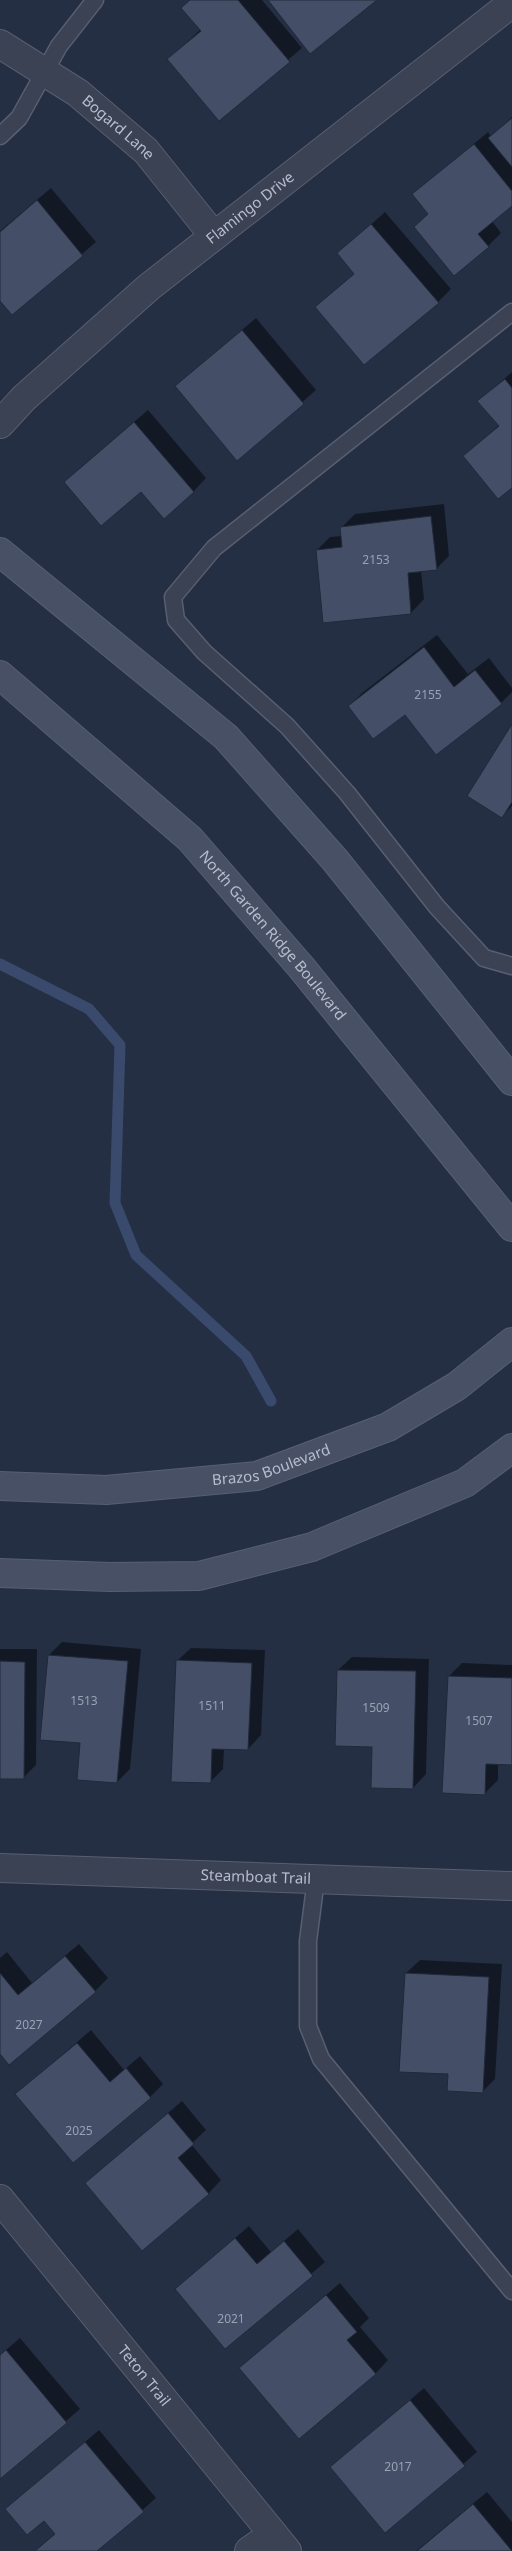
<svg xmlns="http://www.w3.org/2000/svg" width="512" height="2551" font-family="'Noto Sans',sans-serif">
<rect width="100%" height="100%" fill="#252f44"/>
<g fill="#0007">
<path d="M191,0H262L302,48L219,119L169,59L201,29Z"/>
<path d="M512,117V204L492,221L501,233L488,246L429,213L414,194L488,132L491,137Z"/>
<path d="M51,188L96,242L12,314L0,299V231Z"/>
<path d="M385,212L451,289L438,302L330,294L355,273L339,253Z"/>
<path d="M256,318L316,390L237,459L176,386Z"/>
<path d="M512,372V486L465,456L499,425L479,401Z"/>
<path d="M148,410L206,478L193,492L141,490L79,469Z"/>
<path d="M444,504L449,556L436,569L421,570L424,599L411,613L324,622L317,550L330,537L342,536V527L355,514Z"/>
<path d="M437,635L468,674L489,658L512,688V692L501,703L405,713L349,706L362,693Z"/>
<path d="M512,726V806L502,816Z"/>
<path d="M62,1642L141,1649L130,1769L117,1782L81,1742L49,1655Z"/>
<path d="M191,1648L265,1650L261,1735L248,1749L224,1748L223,1769L210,1782L177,1661Z"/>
<path d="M0,1649H37L36,1765L23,1778H0Z"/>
<path d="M352,1657L429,1659L426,1774L413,1788L338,1670Z"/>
<path d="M462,1663L512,1665V1764L498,1763V1780L484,1794L449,1676Z"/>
<path d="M79,1944L108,1978L95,1991L0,2052V1958L7,1952L32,1983Z"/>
<path d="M420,1960L502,1964L495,2079L482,2092L449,2073L406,1973Z"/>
<path d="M91,2030L124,2070L140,2056L163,2084L150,2097L17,2094Z"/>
<path d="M182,2101L206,2130L191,2144L221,2180L208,2194L86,2183Z"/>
<path d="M249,2226L271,2252L298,2229L325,2262L226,2347L176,2289Z"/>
<path d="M340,2283L369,2318L360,2327L388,2360L375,2374L241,2368Z"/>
<path d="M20,2338L80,2409L0,2478V2355Z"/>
<path d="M424,2388L477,2452L386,2531L332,2467Z"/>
<path d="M99,2430L156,2498L96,2551H35L56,2533L44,2519L7,2509Z"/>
<path d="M487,2492L512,2522V2551H416Z"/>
</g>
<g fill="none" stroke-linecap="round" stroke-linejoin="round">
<path stroke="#3a4a6d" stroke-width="11" d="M0,964L89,1009L120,1045L115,1203L136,1255L246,1356L271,1401"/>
</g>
<g fill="#444e66" stroke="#21283b">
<path d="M190,0H238L290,62L219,121L167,59L201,31L181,8Z"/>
<path d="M268,0H377L310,54Z"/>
<path d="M512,118V167L488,138Z"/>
<path d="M474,144L512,191V206L478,234L489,247L454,276L414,227L428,214L412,194Z"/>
<path d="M37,200L83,256L12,315L0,301V232Z"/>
<path d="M371,224L439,303L364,365L315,307L354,274L337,253Z"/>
<path d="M242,330L304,404L237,461L175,386Z"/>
<path d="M505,379L512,388V488L498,499L463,456L499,426L477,401Z"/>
<path d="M134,422L194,492L164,519L141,492L101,526L64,482Z"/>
<path d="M431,516L437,570L408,573L411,614L323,623L316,550L342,547L340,527Z"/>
<path d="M424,647L454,687L475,670L502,704L436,755L405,715L373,739L348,706Z"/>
<path d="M512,724V802L502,818L467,796Z"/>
<path d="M48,1655L128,1661L117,1783L77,1780L80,1743L40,1740Z"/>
<path d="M176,1660L252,1663L248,1750L212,1749L211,1783L171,1782Z"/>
<path d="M0,1661L25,1662L24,1779H0Z"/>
<path d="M337,1670L416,1671L413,1789L371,1788L372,1747L335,1746Z"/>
<path d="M448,1676L512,1678V1765L486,1764L485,1795L442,1793Z"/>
<path d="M65,1956L96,1992L9,2065L0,2054V1973L18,1995Z"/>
<path d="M405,1973L489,1977L483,2093L447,2091L448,2074L399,2072Z"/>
<path d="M77,2043L110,2082L126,2068L151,2098L73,2163L15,2094Z"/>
<path d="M168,2113L194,2144L178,2158L209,2194L142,2251L85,2183Z"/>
<path d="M235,2238L257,2264L284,2241L313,2276L225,2349L175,2289Z"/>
<path d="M326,2295L357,2332L347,2340L376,2374L299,2439L239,2368Z"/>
<path d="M6,2350L67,2423L0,2479V2355Z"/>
<path d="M410,2400L465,2466L385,2533L330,2467Z"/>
<path d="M85,2442L144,2512L97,2551H35L55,2534L44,2521L27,2535L5,2509Z"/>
<path d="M473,2504L512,2551H417Z"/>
</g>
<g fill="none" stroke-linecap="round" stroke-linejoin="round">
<g stroke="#585f71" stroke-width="19">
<g id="lane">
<path d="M0,136L19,118L59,46L95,0"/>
<path d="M512,312L214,548L173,597L176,620L204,652L287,726L347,793L437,907L484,958L512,966"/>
<path d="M316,1879L308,1941V2026L321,2059L512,2291"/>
</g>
</g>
<g stroke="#585f71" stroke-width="30">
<g id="street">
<path id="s1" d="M0,44L78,93L146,151L214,236"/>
<path id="s2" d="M0,424L24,398L149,287L512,3"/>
<path id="s3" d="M0,1868L512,1886"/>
<path id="s4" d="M0,2199L287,2551"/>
<path d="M249,2551L273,2534"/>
</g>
</g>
<g stroke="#585f71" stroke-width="30">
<g id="secondary">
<path d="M0,552L226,737L335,860L512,1081"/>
<path id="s5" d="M0,675L190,839L301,967L512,1227"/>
<path id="s6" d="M0,1486L106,1490L257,1476L388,1427L457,1386L512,1342"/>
<path d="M0,1573L110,1577L199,1576L312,1547L465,1483L512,1448"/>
</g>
</g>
<use href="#lane" stroke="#3a4253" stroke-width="16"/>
<use href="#street" stroke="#3a4253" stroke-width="28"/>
<use href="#secondary" stroke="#485066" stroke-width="28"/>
</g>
<g text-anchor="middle" stroke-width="5" stroke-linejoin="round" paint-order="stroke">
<g font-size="12" fill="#9aa1b3">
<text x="376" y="564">2153</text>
<text x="428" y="699">2155</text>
<text x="84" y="1705">1513</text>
<text x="212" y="1710">1511</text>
<text x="376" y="1712">1509</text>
<text x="479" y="1725">1507</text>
<text x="29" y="2029">2027</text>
<text x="79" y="2135">2025</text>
<text x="231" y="2323">2021</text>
<text x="398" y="2471">2017</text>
</g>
<g font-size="15" fill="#b7bdcd" stroke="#1e2639">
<text dy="5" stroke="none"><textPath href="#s1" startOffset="145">Bogard Lane</textPath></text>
<text dy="5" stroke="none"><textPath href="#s2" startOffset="331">Flamingo Drive</textPath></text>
<text dy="5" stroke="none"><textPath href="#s5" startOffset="378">North Garden Ridge Boulevard</textPath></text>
<text dy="5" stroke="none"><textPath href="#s6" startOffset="274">Brazos Boulevard</textPath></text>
<text dy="5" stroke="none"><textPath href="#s3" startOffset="256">Steamboat Trail</textPath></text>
<text dy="5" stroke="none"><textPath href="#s4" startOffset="228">Teton Trail</textPath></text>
</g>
</g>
</svg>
